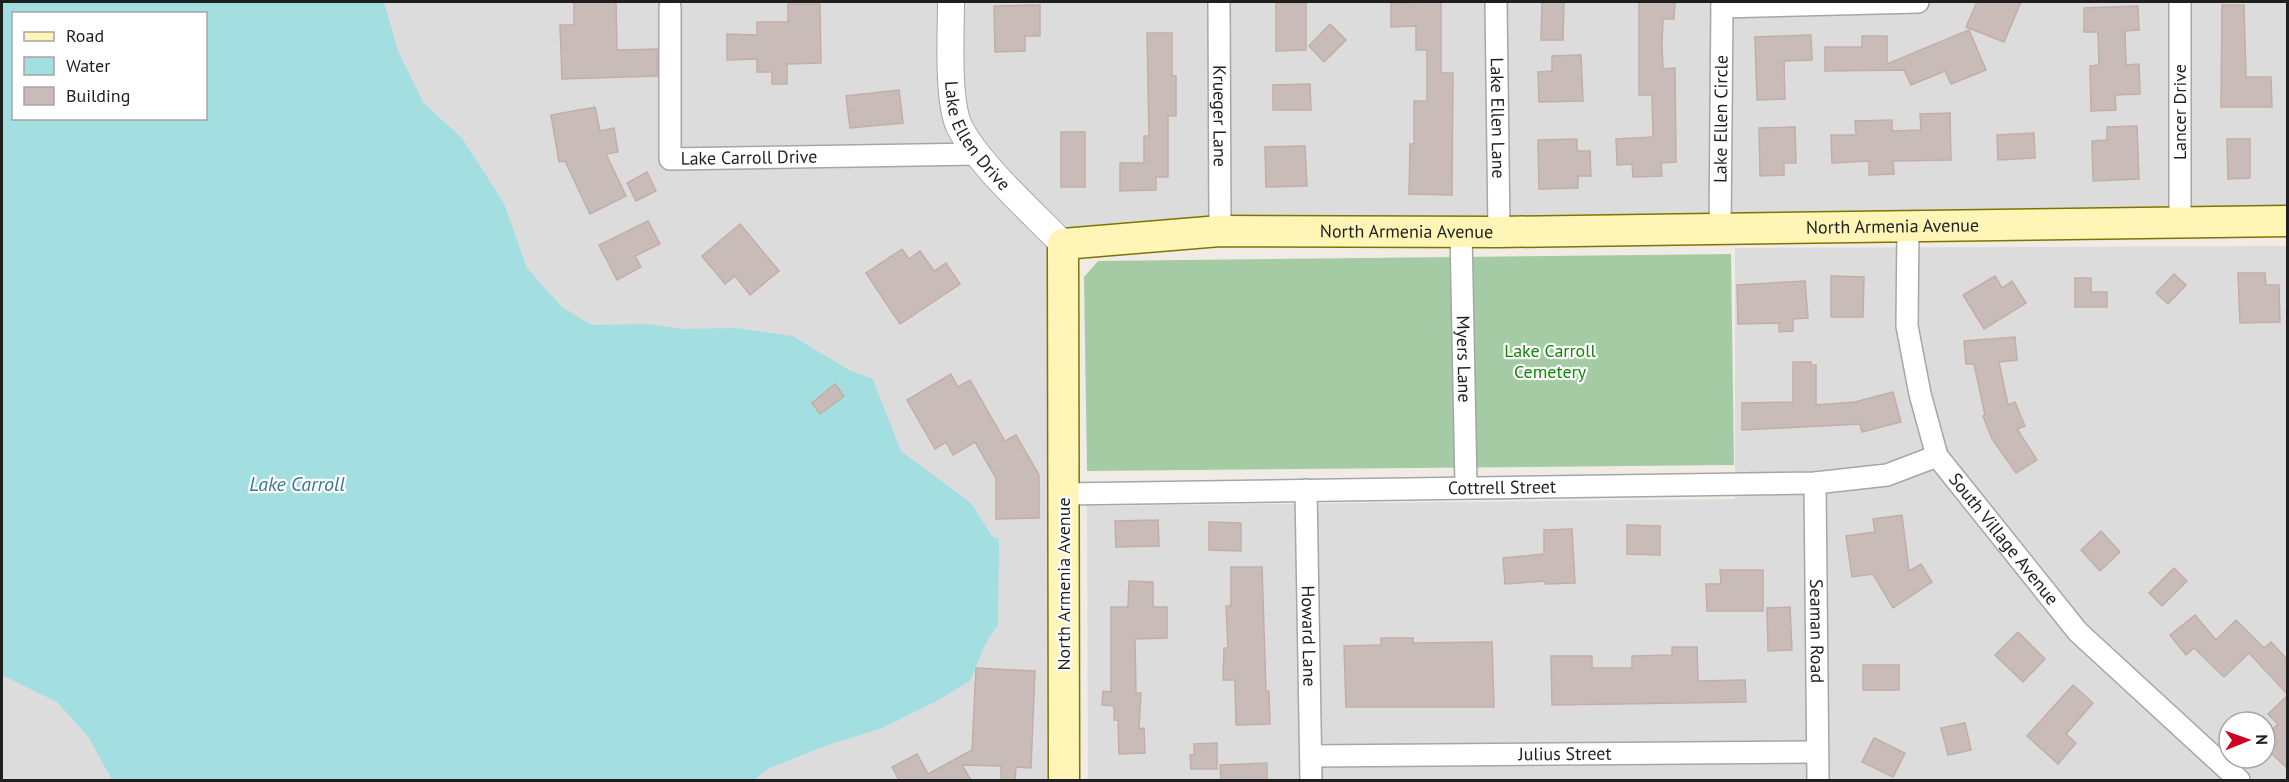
<svg xmlns="http://www.w3.org/2000/svg" width="2289" height="782" font-family="'PT Sans',sans-serif">
<rect width="100%" height="100%" fill="#f1ebe5"/>
<g fill="#dddcdc" fill-rule="evenodd">
<path d="M366,2H660V159L973,163L1052,248L1053,780H754L770,768L825,746L880,729L935,702L971,503L901,451L873,379L849,370L793,336L594,327L563,308L527,268L504,203L462,138L384,65Z"/>
<path d="M681,2H940L960,145L681,150Z"/>
<path d="M961,2H1208L1210,223L1067,235L989,150L988,145L984,144L969,121L963,90Z"/>
<path d="M1229,2H1486L1489,220L1230,222Z"/>
<path d="M1507,2H1711L1710,220H1510Z"/>
<path d="M1930,2H2170V213L1731,220L1732,16L1927,7Z"/>
<path d="M2191,2H2287V212L2191,213Z"/>
<path d="M2287,246V780H1088L1087,506L1735,499V248ZM2229,722H2265V758H2229Z"/>
<path d="M2,653L57,702L126,780H2Z"/>
</g>
<path fill="#a5cba5" d="M1731,254L1734,465L1087,471L1084,277L1098,261Z"/>
<path fill="#a3dee1" fill-rule="evenodd" d="M2,2H384L398,51L423,102L462,138L504,203L527,268L563,308L592,325L649,324L681,329L736,328L793,336L849,370L873,379L901,451L971,503L992,536L999,539L998,624L985,645L970,681L935,702L880,729L825,746L770,768L754,780H112L89,738L57,702L2,675ZM14,14H206V118H14Z"/>
<g fill="#c9bcb8" stroke="#c3aea6" stroke-width="1.5">
<path d="M574,2H616L617,50L657,49V76L562,79L560,25H574Z"/>
<path d="M1441,2V73H1453L1452,195L1409,194L1410,144H1414V101H1427V50H1416V26L1391,27V3Z"/>
<path d="M1542,2H1564L1563,40H1541Z"/>
<path d="M1639,2H1675L1674,19H1663L1662,44L1663,69L1675,68L1676,162L1661,163L1662,176L1633,177L1632,164L1617,165L1616,139L1653,137L1652,95H1639Z"/>
<path d="M1977,2H2021L2004,42L1966,27Z"/>
<path d="M1276,3H1306V50L1276,51Z"/>
<path d="M788,4H820L821,63L787,64V84H772V72H757V59L727,60V34L757,35V22H788Z"/>
<path d="M1040,5V36H1025V51L995,52L994,6Z"/>
<path d="M2222,5H2244L2246,77H2271L2272,107H2221Z"/>
<path d="M2138,6L2139,30L2125,31L2126,65L2139,64L2140,94L2115,95L2116,110L2091,111L2090,66L2099,65L2098,32H2084V8Z"/>
<path d="M1330,24L1346,40L1324,62L1309,46Z"/>
<path d="M1969,30L1986,70L1951,84L1945,71L1911,85L1904,70L1825,71V47H1862V36H1887V64Z"/>
<path d="M1147,33H1172V76H1176V116H1168V177H1156V190L1120,191V163H1144V136H1149Z"/>
<path d="M1811,35L1812,60L1784,61L1785,99L1757,100L1755,37Z"/>
<path d="M1581,55L1583,101L1539,102L1538,72L1552,71V56Z"/>
<path d="M1310,84L1311,110H1273V85Z"/>
<path d="M899,90L903,123L850,128L846,96Z"/>
<path d="M595,107L600,131L614,128L618,152L606,154L626,196L590,214L565,161L559,162L551,115Z"/>
<path d="M1950,113L1951,160L1893,161L1894,174L1869,175V161L1832,163L1831,135H1856L1855,121L1892,120V131L1921,130L1920,114Z"/>
<path d="M2137,126L2139,179L2093,181L2092,141L2107,140V127Z"/>
<path d="M1795,127L1796,163H1784V175L1760,176L1759,128Z"/>
<rect x="1061" y="132" width="24" height="55"/>
<path d="M2034,133L2035,158L1998,160L1997,135Z"/>
<path d="M1577,139V151H1590L1591,176H1578V188L1539,189L1538,140Z"/>
<path d="M2227,139H2250V178L2228,179Z"/>
<path d="M1305,146L1307,186L1266,187L1265,147Z"/>
<path d="M647,172L656,191L636,201L627,183Z"/>
<path d="M648,221L660,244L635,256L641,267L617,280L599,245Z"/>
<path d="M740,224L779,271L750,295L735,276L725,284L702,256Z"/>
<path d="M902,249L909,259L920,251L934,271L946,263L960,284L900,324L866,273Z"/>
<path d="M2238,273H2265L2266,285H2279L2280,322L2240,323Z"/>
<path d="M2174,274L2186,285L2168,304L2156,293Z"/>
<path d="M1831,276L1864,277L1863,317H1831Z"/>
<path d="M1995,276L2002,288L2012,281L2026,303L1984,329L1963,295Z"/>
<path d="M2075,278H2091V292H2107V307H2075Z"/>
<path d="M1805,281L1808,318L1793,319V331L1779,332V323L1738,324L1737,285Z"/>
<path d="M2015,337L2017,360L1999,362L2008,405L2015,402L2025,426L2017,429L2037,460L2016,473L1992,439L1983,416L1985,415L1974,364H1966L1964,341Z"/>
<path d="M1793,362H1811V365H1816V405L1855,402L1893,392L1901,422L1862,432L1860,424L1742,430V403L1793,402Z"/>
<path d="M951,374L958,387L970,380L1005,441L1016,435L1039,475V518L996,519V478L975,442L953,455L946,442L935,449L907,400Z"/>
<path d="M835,384L844,396L820,414L812,403Z"/>
<path d="M1902,515L1909,571L1921,564L1932,582L1893,608L1873,574L1852,577L1846,536L1875,532L1873,519Z"/>
<path d="M1158,520L1159,546L1116,547L1115,521Z"/>
<path d="M1209,522L1241,523V551L1209,550Z"/>
<path d="M1627,525L1660,526V555L1627,554Z"/>
<path d="M1572,529L1575,583L1545,584V581L1505,584L1503,558L1544,554V530Z"/>
<path d="M2101,531L2120,552L2100,571L2081,550Z"/>
<path d="M1231,567H1262L1266,691H1269L1270,724L1236,725L1235,680H1223L1224,648H1228L1226,606H1231Z"/>
<path d="M2174,568L2187,581L2162,606L2149,593Z"/>
<path d="M1720,570H1763V611H1707L1706,584H1721Z"/>
<path d="M1129,581L1153,582V607H1167V638L1135,639L1136,693H1141L1139,729L1144,728L1145,753L1119,754L1118,720H1114V706L1102,705L1103,691L1111,692V607H1128Z"/>
<path d="M1790,607L1792,650L1768,651L1767,608Z"/>
<path d="M2195,615L2216,640L2236,620L2264,648L2271,642L2288,660V695L2249,653L2224,677L2194,648L2186,655L2170,635Z"/>
<path d="M2018,632L2045,659L2023,682L1995,655Z"/>
<path d="M1381,638H1413V643L1492,642L1494,707H1346L1344,646L1381,645Z"/>
<path d="M1672,647H1697L1698,681L1745,680L1746,702L1552,705L1551,656H1592V668H1632V656L1672,655Z"/>
<rect x="1863" y="665" width="36" height="25"/>
<path d="M976,668L1035,671L1031,768L1016,767L1015,780H1001V766L962,765L971,780H899L892,767L917,754L928,774L972,750Z"/>
<path d="M2073,685L2093,703L2066,734L2076,743L2058,764L2027,736Z"/>
<path d="M2288,695V769L2269,751L2278,742L2269,733L2278,724L2268,714Z"/>
<path d="M1965,723L1971,750L1948,755L1941,728Z"/>
<path d="M1874,738L1905,753L1893,777L1862,762Z"/>
<path d="M1217,743V769H1191L1190,755H1194V744Z"/>
<path d="M1267,763V780H1221L1220,765Z"/>
</g>
<g fill="none" stroke-linecap="round" stroke-linejoin="round">
<g stroke="#a6a6a6" stroke-width="24">
<g id="minor">
<path id="s1" d="M1219,2L1220,231"/>
<path id="s2" d="M1496,2L1499,232"/>
<path d="M2180,2V222"/>
<path id="s3" d="M670,7V159L978,154"/>
<path d="M1722,7L1918,2"/>
<path id="s4" d="M1908,227L1907,326L1920,394L1937,456L2078,632L2239,780"/>
<path id="s5" d="M1720,230L1722,2"/>
<path id="s6" d="M1461,231L1466,486"/>
<path id="s7" d="M1815,483L1818,780"/>
<path id="s8" d="M1306,490L1311,780"/>
<path id="s9" d="M1064,494L1815,483L1887,475L1937,456"/>
<path id="s10" d="M1311,756L1817,752"/>
</g>
</g>
<g stroke="#a6a6a6" stroke-width="28">
<g id="tertiary">
<path id="s11" d="M951,2C951,32 947,99 959,126C977,163 1033,213 1063,244"/>
</g>
</g>
<g stroke="#7d7500" stroke-width="33">
<g id="secondary">
<path id="s12" d="M1064,780L1063,244L1220,231L1499,232L2288,221"/>
</g>
</g>
<use href="#minor" stroke="#fff" stroke-width="21"/>
<use href="#tertiary" stroke="#fff" stroke-width="26"/>
<use href="#secondary" stroke="#fef5b6" stroke-width="30"/>
</g>
<g text-anchor="middle" stroke-width="4.5" stroke-linejoin="round" paint-order="stroke">
<g font-size="18" fill="#1f1f1f" stroke="#fff">
<text transform="translate(2180 112) rotate(-90)" y="6">Lancer Drive</text>
<text dy="6" stroke="none"><textPath href="#s1" startOffset="114">Krueger Lane</textPath></text>
<text dy="6" stroke="none"><textPath href="#s2" startOffset="116">Lake Ellen Lane</textPath></text>
<text dy="6" stroke="none"><textPath href="#s5" startOffset="111">Lake Ellen Circle</textPath></text>
<text dy="6" stroke="none"><textPath href="#s11" startOffset="141">Lake Ellen Drive</textPath></text>
<text dy="6" stroke="none"><textPath href="#s3" startOffset="231">Lake Carroll Drive</textPath></text>
<text dy="6" stroke="none"><textPath href="#s12" startOffset="1366">North Armenia Avenue</textPath></text>
<text dy="6" stroke="none"><textPath href="#s12" startOffset="880">North Armenia Avenue</textPath></text>
<text dy="6" stroke="none"><textPath href="#s6" startOffset="128">Myers Lane</textPath></text>
<text dy="6" stroke="none"><textPath href="#s9" startOffset="438">Cottrell Street</textPath></text>
<text dy="6" stroke="none"><textPath href="#s4" startOffset="339">South Village Avenue</textPath></text>
<text transform="translate(1064 584) rotate(-90)" y="6">North Armenia Avenue</text>
<text dy="6" stroke="none"><textPath href="#s7" startOffset="148">Seaman Road</textPath></text>
<text dy="6" stroke="none"><textPath href="#s8" startOffset="146">Howard Lane</textPath></text>
<text dy="6" stroke="none"><textPath href="#s10" startOffset="254">Julius Street</textPath></text>
</g>
<g font-size="18" fill="#108604" stroke="#fff">
<text x="1550" y="357">Lake Carroll<tspan x="1550" dy="21">Cemetery</tspan></text>
</g>
<g font-size="20" font-style="italic" fill="#3b7795" stroke="#fff">
<text x="297" y="491">Lake Carroll</text>
</g>
</g>
<rect width="2289" height="782" fill="none" stroke="#1f1f1f" stroke-width="6"/>
<rect x="12" y="12" width="195" height="108" fill="#ffffff" stroke="#a5a5a5" stroke-width="1.5"/>
<rect x="24" y="32" width="30" height="9" fill="#fef5b6" stroke="#a5a5a5" stroke-width="1.5"/>
<text x="66" y="42" font-size="18" fill="#1f1f1f">Road</text>
<rect x="24" y="57" width="30" height="18" fill="#a3dee1" stroke="#a5a5a5" stroke-width="1.5"/>
<text x="66" y="72" font-size="18" fill="#1f1f1f">Water</text>
<rect x="24" y="87" width="30" height="18" fill="#c9bcb8" stroke="#a5a5a5" stroke-width="1.5"/>
<text x="66" y="102" font-size="18" fill="#1f1f1f">Building</text>
<g transform="translate(2247 740) rotate(89)"><circle r="28" fill="#ffffff" stroke="#a5a5a5" stroke-width="1.5"/>
<path d="M0-4.5L10 22L0 15L-10 22Z" fill="#cf0024"/>
<text y="-9" font-size="16" font-weight="bold" text-anchor="middle" fill="#1f1f1f">N</text>
</g>
</svg>
